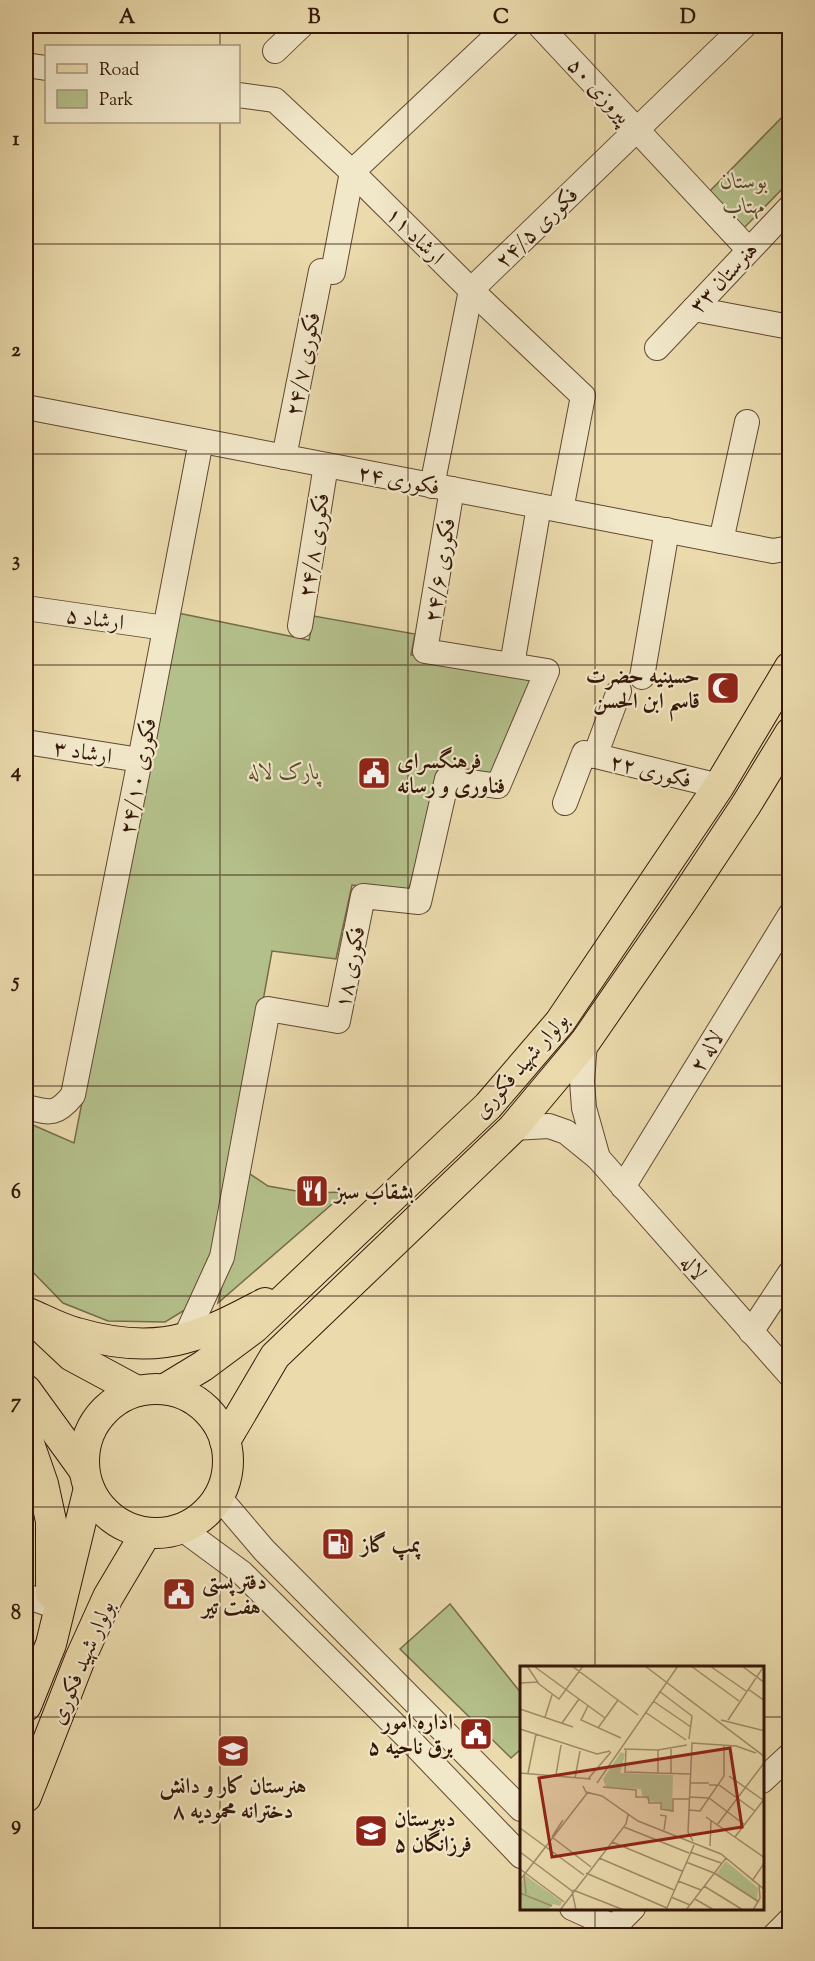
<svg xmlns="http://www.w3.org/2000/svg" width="815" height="1961" font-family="'Sorts Mill Goudy',Amiri,serif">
<rect width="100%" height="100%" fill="#eadaac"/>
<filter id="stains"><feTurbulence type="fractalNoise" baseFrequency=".00333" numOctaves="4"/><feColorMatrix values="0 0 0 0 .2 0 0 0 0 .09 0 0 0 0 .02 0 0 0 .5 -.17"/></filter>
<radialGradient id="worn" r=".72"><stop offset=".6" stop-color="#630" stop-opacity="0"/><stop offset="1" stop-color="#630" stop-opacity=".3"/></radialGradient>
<g fill="#b4c08b" stroke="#746c4a" stroke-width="1.5">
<path d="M789,110V182L743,229L708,193Z"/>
<path d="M178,613L309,640L314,616L415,634L411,655L536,676L497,776L444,768L408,892L352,885L336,959L272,951L217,1256L198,1302L165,1322L108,1321L63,1303L26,1265V1122L74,1143Z"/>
<path d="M247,1172L268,1186L308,1193L346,1192L218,1303Z"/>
<path d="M450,1604L521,1693V1749L511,1758L400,1649Z"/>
</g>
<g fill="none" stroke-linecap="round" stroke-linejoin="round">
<g stroke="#624831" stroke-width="26">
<g id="minor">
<path d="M540,26L749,250"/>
<path d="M275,51L301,26"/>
<path d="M26,65L46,68"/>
<path d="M238,95L275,100L352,172L471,290L583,396L561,510"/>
<path d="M333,272L352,172L507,26"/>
<path d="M694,309L790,327"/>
<path d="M657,348L790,207"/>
<path d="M26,407L773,551L790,548"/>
<path d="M284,457L321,271"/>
<path d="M432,486L471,290L744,26"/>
<path d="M721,541L747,422"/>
<path d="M26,608L165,628"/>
<path d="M300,626L326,465"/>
<path d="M512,665L539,506"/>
<path d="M642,677L667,530"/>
<path d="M26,742L140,760"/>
<path d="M595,756L619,691"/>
<path d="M565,803L584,753L719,786"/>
<path d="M585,1042L582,1081L584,1108L598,1158"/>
<path d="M26,1107C50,1113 56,1116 73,1095L140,760L201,441"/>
<path d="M513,1128L549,1126L566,1132L598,1158L790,1375"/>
<path d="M623,1187L790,915"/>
<path d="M751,1332L790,1273"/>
<path d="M185,1338L222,1257L268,1009L338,1021L363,896L419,902L447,779L498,786L547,671L425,651L452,489"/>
<path d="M218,1496L264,1550L521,1809"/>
<path d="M181,1528L242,1573L409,1739L521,1856"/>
<path d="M26,1596L51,1605"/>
<path d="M762,1781L790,1755"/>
<path d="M572,1908L614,1927"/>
<path d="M614,1927L633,1908"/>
<path d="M774,1936L790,1920"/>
</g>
</g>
<g stroke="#341708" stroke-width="32">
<g id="major">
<path d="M26,1312C43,1319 60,1329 77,1333C111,1343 150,1348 185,1338C213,1331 240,1316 265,1303"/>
<path d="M40,1326L72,1356L137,1391"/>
<path d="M165,1389L203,1366L254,1328L488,1106L560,1022L719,786L790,667"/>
<circle cx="156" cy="1461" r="72"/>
<path d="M26,1390L84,1470"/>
<path d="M26,1435L43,1484L51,1521V1593"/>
<path d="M225,1441L275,1356L513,1128L585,1042L681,903L746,805L790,733"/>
<path d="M26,1706L51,1644L89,1488"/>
<path d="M26,1797L80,1659L108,1597L146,1533"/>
</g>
</g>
<use href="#minor" stroke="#f1e7c9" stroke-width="24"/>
<use href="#major" stroke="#eadaac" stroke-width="30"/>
</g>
<path fill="none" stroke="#341708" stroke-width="1.5" stroke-opacity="0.55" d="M220,26V46M408,26V1936M595,26V1667M220,122V1936M26,244H790M26,454H790M26,665H790M26,875H790M26,1086H790M26,1296H790M26,1507H790M26,1717H521M762,1717H790M595,1908V1936"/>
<defs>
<g id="mosque-square" transform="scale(1.725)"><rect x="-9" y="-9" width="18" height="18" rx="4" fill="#8f2418" stroke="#f1e7c9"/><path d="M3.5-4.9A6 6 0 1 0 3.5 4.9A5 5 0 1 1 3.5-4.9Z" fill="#fff"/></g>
<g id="civic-square" transform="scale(1.725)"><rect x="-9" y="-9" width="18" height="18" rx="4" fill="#8f2418" stroke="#f1e7c9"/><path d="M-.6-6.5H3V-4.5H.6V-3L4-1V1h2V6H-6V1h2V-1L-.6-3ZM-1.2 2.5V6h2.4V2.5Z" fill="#fff"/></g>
<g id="restaurant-square" transform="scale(1.725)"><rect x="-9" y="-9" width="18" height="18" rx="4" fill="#8f2418" stroke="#f1e7c9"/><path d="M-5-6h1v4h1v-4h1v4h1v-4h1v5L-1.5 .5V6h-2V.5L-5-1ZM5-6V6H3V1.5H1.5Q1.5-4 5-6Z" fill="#fff"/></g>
<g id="fuel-square" transform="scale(1.725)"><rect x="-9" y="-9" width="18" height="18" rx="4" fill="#8f2418" stroke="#f1e7c9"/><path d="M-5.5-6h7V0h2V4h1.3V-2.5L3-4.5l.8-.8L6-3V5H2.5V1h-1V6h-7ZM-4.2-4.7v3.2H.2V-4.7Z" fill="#fff"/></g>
<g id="school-square" transform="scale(1.725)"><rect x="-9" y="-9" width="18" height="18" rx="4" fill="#8f2418" stroke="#f1e7c9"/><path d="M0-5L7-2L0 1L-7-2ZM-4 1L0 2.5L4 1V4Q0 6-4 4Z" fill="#fff"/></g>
</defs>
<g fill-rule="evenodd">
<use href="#mosque-square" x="723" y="688"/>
<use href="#civic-square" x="374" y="773"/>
<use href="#restaurant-square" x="312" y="1191"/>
<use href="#fuel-square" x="338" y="1544"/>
<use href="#civic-square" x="179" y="1594"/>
<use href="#civic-square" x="476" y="1734"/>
<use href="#school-square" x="233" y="1751"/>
<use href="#school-square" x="371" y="1831"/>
</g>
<g text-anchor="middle" stroke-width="4.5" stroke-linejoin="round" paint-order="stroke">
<g font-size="22" fill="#341708" stroke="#f1e7c9">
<text transform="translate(600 90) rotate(47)" y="8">پیروزی ۵۰</text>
<text transform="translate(536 227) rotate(-44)" y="8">فکوری ۲۴/۵</text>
<text transform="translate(416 235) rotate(45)" y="8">ارشاد ۱۱</text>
<text transform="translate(723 277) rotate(-47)" y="8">هنرستان ۳۳</text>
<text transform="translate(302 364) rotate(-79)" y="8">فکوری ۲۴/۷</text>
<text transform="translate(399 479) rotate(11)" y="8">فکوری ۲۴</text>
<text transform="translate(313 545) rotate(-81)" y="8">فکوری ۲۴/۸</text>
<text transform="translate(439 570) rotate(-81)" y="8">فکوری ۲۴/۶</text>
<text transform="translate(95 618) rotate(8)" y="8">ارشاد ۵</text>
<text transform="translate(83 751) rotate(9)" y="8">ارشاد ۳</text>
<text transform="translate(651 770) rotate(14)" y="8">فکوری ۲۲</text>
<text transform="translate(137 776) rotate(-79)" y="8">فکوری ۲۴/۱۰</text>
<text transform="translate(349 967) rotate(-79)" y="8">فکوری ١٨</text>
<text transform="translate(706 1051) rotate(-59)" y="8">لاله ۲</text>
<text transform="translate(520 1065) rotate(-49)" y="8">بولوار شهید فکوری</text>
<text transform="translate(694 1267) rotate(48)" y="8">لاله</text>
<text transform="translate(81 1662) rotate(-67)" y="8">بولوار شهید فکوری</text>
</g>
<g font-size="22" font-style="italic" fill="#5a4a2f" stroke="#f1e7c9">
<text x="744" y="188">بوستان<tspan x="744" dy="25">مهتاب</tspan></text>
<text x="284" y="779">پارک لاله</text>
</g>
<g font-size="22" font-weight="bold" fill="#341708" stroke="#f1e7c9" text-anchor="start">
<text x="700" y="683" text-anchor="end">حسینیه حضرت<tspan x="700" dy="25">قاسم ابن الحسن</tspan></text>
<text x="397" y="768">فرهنگسرای<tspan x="397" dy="25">فناوری و رسانه</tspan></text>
<text x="335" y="1199">بشقاب سبز</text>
<text x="361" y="1552">پمپ گاز</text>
<text x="202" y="1589">دفتر پستی<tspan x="202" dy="25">هفت تیر</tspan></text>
<text x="453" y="1729" text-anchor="end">اداره امور<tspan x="453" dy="25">برق ناحیه ۵</tspan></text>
<text x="233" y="1793" text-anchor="middle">هنرستان کار و دانش<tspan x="233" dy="25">دخترانه محمودیه ۸</tspan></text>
<text x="394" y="1826">دبیرستان<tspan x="394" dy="25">فرزانگان ۵</tspan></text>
</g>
</g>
<g transform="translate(520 1666)">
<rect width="244" height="244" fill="#eadaac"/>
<path d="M101,86L105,88L100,107L153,109L152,145L142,142V137L129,135L122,129L121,123L86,121L83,113ZM206,195L238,222L237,236L196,208ZM5,209L42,236L40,240L33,238L28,244H0V219Z" fill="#b4c08b"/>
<path fill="none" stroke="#a18c6a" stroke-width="1.5" d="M7,0L19,18L39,33L63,0M52,0L118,49M125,0L245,91M171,0L219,35M190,0L226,25M222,0L245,17M15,1L85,52M0,17L18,16M228,23L245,35M139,25L172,50L169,73M133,35L171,61M68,40L61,54L101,72M0,43L53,61M125,46L166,74M25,51L32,29M201,54L245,65M208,54L244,0M42,57L59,33M78,62L98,34M0,63L77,88L90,85M104,83L138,84L167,79M106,83L105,106L170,108M151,83V108M0,107L71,113M8,107L16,68M138,107V84M36,109L41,79M209,110L243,134M55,112L60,85M68,113L91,86M77,117L158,0M170,117H189M189,119H199L235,145M63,120L66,126L82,130L118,155L201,188L245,224M83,121L116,124V131H128L129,137H141V143L153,145V133H169M169,131L189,132L225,159M169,144L180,145L204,110V79M140,149L146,150L144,164M186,151L245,192M197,159L244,97M104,161L169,187M0,162L64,209M32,171L43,154M32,171L71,201M215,171L245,132M173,175L168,166L172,77L216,80L236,87M92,176L162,205M190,180L191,154M0,186L52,225L56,244M170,186L201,197M79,192L154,224M166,196L194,207L239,236M0,203L44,236M66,207L147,242M4,209L6,228M0,214L68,126M158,215L181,224M232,215L245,196M184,220L223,244M53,224L104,244M0,227L32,240M151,231L170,239M175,233L194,244M40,244L106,158L108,149M146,244L174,179M166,244L206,192M233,244L240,232L239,220"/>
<path fill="#8f2418" fill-opacity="0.15" stroke="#8f2418" stroke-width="3" d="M210,82L222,161L32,191L19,112Z"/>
<rect width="244" height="244" fill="none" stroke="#341708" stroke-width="3"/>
</g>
<rect width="815" height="1961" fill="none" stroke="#eadaac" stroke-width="66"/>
<rect x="45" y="45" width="195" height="78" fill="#f1e7c9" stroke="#a5947c" stroke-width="1.5"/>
<rect x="57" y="64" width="30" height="9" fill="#eadaac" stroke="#a5947c" stroke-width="1.5"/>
<text x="99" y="75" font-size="18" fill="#341708">Road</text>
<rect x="57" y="90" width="30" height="18" fill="#b4c08b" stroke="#a5947c" stroke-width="1.5"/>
<text x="99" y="105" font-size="18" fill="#341708">Park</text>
<rect x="33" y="33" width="749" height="1895" fill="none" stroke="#341708" stroke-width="2"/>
<g font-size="20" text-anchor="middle" font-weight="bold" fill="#341708">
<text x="127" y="23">A</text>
<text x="314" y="23">B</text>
<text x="501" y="23">C</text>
<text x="688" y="23">D</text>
<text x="16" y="145">1</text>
<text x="16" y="356">2</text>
<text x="16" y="566">3</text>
<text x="16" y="777">4</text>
<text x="16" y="987">5</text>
<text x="16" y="1198">6</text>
<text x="16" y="1408">7</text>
<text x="16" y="1619">8</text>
<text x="16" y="1830">9</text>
</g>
<rect width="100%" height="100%" filter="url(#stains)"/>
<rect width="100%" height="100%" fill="url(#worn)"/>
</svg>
